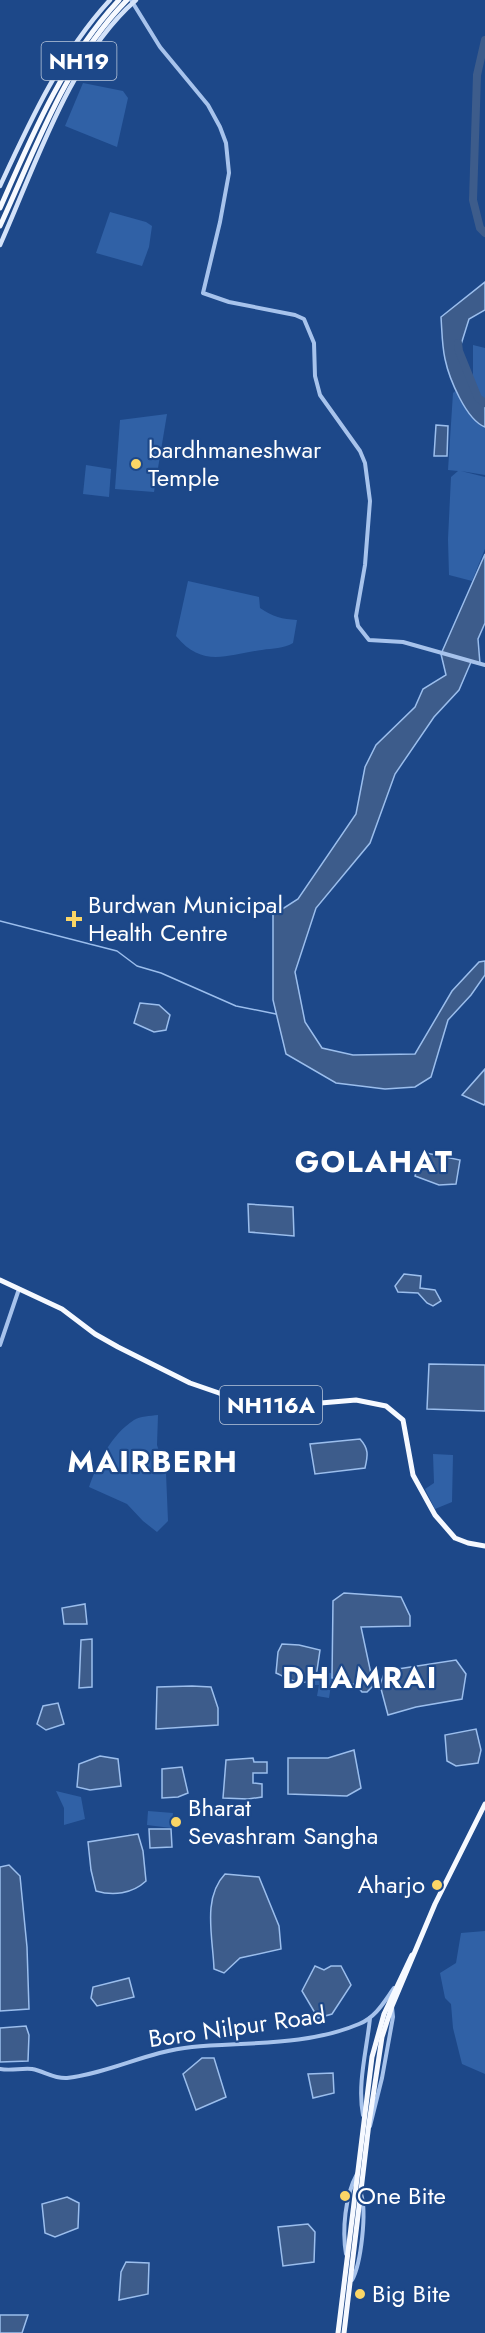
<svg xmlns="http://www.w3.org/2000/svg" width="485" height="2333" font-family="Jost,sans-serif">
<rect width="100%" height="100%" fill="#1d4889"/>
<g fill="#3061a6">
<path d="M83,83L123,91L128,98L117,147L65,126Z"/>
<path d="M110,212L146,222L152,226L149,247L142,266L96,253Z"/>
<path d="M473,345L485,348V475L461,471L485,477V549L472,581L449,575L448,539L451,477L458,471L448,470L453,393L473,377Z"/>
<path d="M167,414L154,492L115,489L120,420Z"/>
<path d="M86,465L111,469L109,497L83,494Z"/>
<path d="M188,581L259,597L260,608C273,617 282,619 297,620L293,643C283,649 273,648 262,650C228,654 203,669 176,636Z"/>
<path d="M158,1415L157,1445L166,1473L168,1521L157,1532L143,1521L127,1504L89,1487C98,1462 111,1435 134,1420C140,1416 150,1416 158,1415Z"/>
<path d="M433,1454L453,1455L452,1502L435,1509L425,1489L434,1483Z"/>
<path d="M322,1672L331,1673L332,1678L337,1680L336,1685H331L329,1698L317,1696L319,1685H310L309,1683Z"/>
<path d="M56,1791L81,1797L85,1819L64,1825V1808Z"/>
<path d="M148,1811L173,1813L171,1828L147,1825Z"/>
<path d="M485,1931V2074L462,2064L453,2028L451,2004L445,1998L440,1973L456,1963L461,1933Z"/>
</g>
<g fill="#3d5c8b" stroke="#9bbeed" stroke-width="1.5">
<path d="M485,282V310L469,319L459,351L478,398L485,401V427C466,420 449,378 445,359C442,346 442,331 441,317Z"/>
<path d="M436,425L448,426L447,456H434Z"/>
<path d="M485,554V623L478,639L480,664L471,662L459,690L434,717L395,774L370,843L316,908L295,972L305,1022L322,1048L353,1055L415,1054L452,991L479,962L485,961V975L471,995L448,1020L431,1077L415,1087L385,1089L336,1083L286,1054L273,1000V915L298,899L356,814L365,767L376,745L415,707L423,689L446,675L441,654Z"/>
<path d="M140,1003L159,1005L170,1015L166,1030L154,1032L134,1023Z"/>
<path d="M485,1069V1103L484,1105L462,1095Z"/>
<path d="M426,1153L460,1160L456,1184L439,1185L415,1176L421,1154Z"/>
<path d="M248,1204L293,1207L294,1236L249,1232Z"/>
<path d="M404,1274L421,1276L420,1288L435,1290L441,1301L433,1306L427,1303L418,1293L398,1292L395,1286Z"/>
<path d="M429,1364L485,1365V1411L427,1409Z"/>
<path d="M360,1439C369,1449 368,1455 365,1468L315,1474L310,1444Z"/>
<path d="M344,1593L401,1597L410,1616V1626L361,1627L373,1683V1686L367,1692H362L356,1685L332,1678L333,1601Z"/>
<path d="M85,1604L87,1624H64L62,1608Z"/>
<path d="M92,1639V1687L79,1688L81,1640Z"/>
<path d="M282,1644L299,1645L320,1650L316,1677C302,1688 291,1680 276,1673L278,1652Z"/>
<path d="M456,1660L466,1674L462,1699L416,1707L388,1715L380,1685L385,1671Z"/>
<path d="M192,1686L211,1687L218,1708V1725L156,1729L157,1687Z"/>
<path d="M58,1703L64,1724L46,1730L37,1724L43,1706Z"/>
<path d="M476,1729L481,1750L478,1763L456,1766L447,1761L445,1735Z"/>
<path d="M354,1750L361,1788L347,1796L288,1794V1758H328Z"/>
<path d="M100,1756L118,1759L121,1786L90,1790L77,1787L79,1764Z"/>
<path d="M253,1758L254,1762H267V1773H253V1783L262,1784V1797L248,1799L223,1798L226,1760Z"/>
<path d="M182,1767L188,1793L178,1797L162,1798V1769Z"/>
<path d="M149,1829H171L172,1847L150,1848Z"/>
<path d="M138,1834L143,1851L146,1881C132,1894 113,1896 96,1891L91,1870L88,1842Z"/>
<path d="M9,1865L20,1876L27,1947L29,2009L0,2011V1867Z"/>
<path d="M225,1874L259,1877L279,1926L281,1949L240,1958L224,1973L214,1969C213,1938 202,1898 225,1874Z"/>
<path d="M315,1966L324,1970L331,1966H341L351,1985L332,2014L318,2018L302,1991Z"/>
<path d="M129,1978L134,1997L97,2006L91,1998L93,1987Z"/>
<path d="M26,2026L29,2035L28,2061L0,2062V2028Z"/>
<path d="M202,2058H214L226,2097L196,2110L183,2074Z"/>
<path d="M333,2073L334,2093L313,2098L308,2074Z"/>
<path d="M67,2197L79,2203L78,2228L55,2237L45,2233L42,2204Z"/>
<path d="M308,2224L315,2232L314,2262L283,2266L278,2227Z"/>
<path d="M126,2262L149,2263L148,2294L119,2300L121,2272Z"/>
<path d="M0,2315H28L22,2333H0Z"/>
</g>
<g fill="none" stroke-linecap="round" stroke-linejoin="round">
<path stroke="#9bbeed" stroke-width="1.5" d="M0,921L117,951L137,966L161,973L236,1006L276,1014"/>
<g stroke="#3d5c8b" stroke-width="8">
<path d="M485,40L477,75L473,200L480,228L485,233"/>
<path d="M458,343L459,351L478,398L485,403"/>
</g>
<g stroke="#a7c3ec" stroke-width="4">
<path d="M131,0L160,47L208,105L220,127L226,143L229,173L220,222L203,293L229,302L295,315L304,319L314,343L315,376L320,395L360,451L365,463L370,501L365,565L356,616L358,626L369,640L403,642L485,665"/>
<path d="M0,1345L19,1289"/>
<path d="M0,2069C11,2071 21,2068 32,2069C44,2071 54,2079 67,2078C110,2073 149,2051 192,2047C247,2042 307,2046 359,2024C376,2017 384,2002 394,1988"/>
<path d="M363,2115C357,2084 367,2049 370,2018"/>
<path d="M370,2126L382,2078L393,2017L392,2007"/>
<path d="M346,2254C342,2230 345,2196 357,2174"/>
<path d="M352,2280C361,2264 367,2212 361,2194"/>
</g>
<g stroke="#d3e2f9" stroke-width="4.5">
<path d="M0,186C30,121 61,53 110,0"/>
<path d="M0,245C35,167 70,57 136,0"/>
</g>
<g stroke="#f6f9ff" stroke-width="5">
<path d="M0,208C32,135 64,59 119,0"/>
<path d="M0,226C36,148 65,63 127,0"/>
<path d="M0,1280L62,1309L95,1334L118,1347L190,1383L219,1393L269,1405H297L356,1400L386,1406L403,1420L413,1475L435,1515L455,1538L468,1543L485,1546"/>
<path d="M338,2333L372,2057L384,2014L412,1955"/>
<path d="M344,2333L369,2123L382,2037L392,2006L435,1904L485,1804"/>
</g>
</g>
<g fill="#fbd666" stroke="#1d4889" stroke-width="2">
<circle cx="136" cy="464" r="6"/>
<path d="M71 910h6v6h6v6h-6v6h-6v-6h-6v-6h6z"/>
<circle cx="176" cy="1822" r="6"/>
<circle cx="437" cy="1885" r="6"/>
<circle cx="345" cy="2196" r="6"/>
<circle cx="360" cy="2294" r="6"/>
</g>
<g text-anchor="middle" stroke-width="4.5" stroke-linejoin="round" paint-order="stroke">
<g fill="#1d4889" stroke="#bbc8dc" stroke-width="1.5">
<rect x="41.5" y="42" width="75" height="38" rx="4.5"/>
<rect x="220" y="1386" width="102" height="38" rx="4.5"/>
</g>
<g font-size="22" font-weight="bold" fill="#fff">
<text x="79" y="69">NH19</text>
<text x="271" y="1413">NH116A</text>
</g>
<g font-size="24" fill="#fff" stroke="#1d4889" text-anchor="start">
<text x="148" y="458">bardhmaneshwar<tspan x="148" dy="28">Temple</tspan></text>
<text x="88" y="913">Burdwan Municipal<tspan x="88" dy="28">Health Centre</tspan></text>
<text x="188" y="1816">Bharat<tspan x="188" dy="28">Sevashram Sangha</tspan></text>
<text x="425" y="1893" text-anchor="end">Aharjo</text>
<text x="357" y="2204">One Bite</text>
<text x="372" y="2302">Big Bite</text>
</g>
<g font-size="24" fill="#fff" stroke="#1d4889">
<text transform="translate(237 2027) rotate(-8)" y="8">Boro Nilpur Road</text>
</g>
<g font-size="30" font-weight="bold" letter-spacing="1.5" fill="#fff" stroke="#1d4889">
<text x="374" y="1172">GOLAHAT</text>
<text x="153" y="1472">MAIRBERH</text>
<text x="360" y="1688">DHAMRAI</text>
</g>
</g>
</svg>
